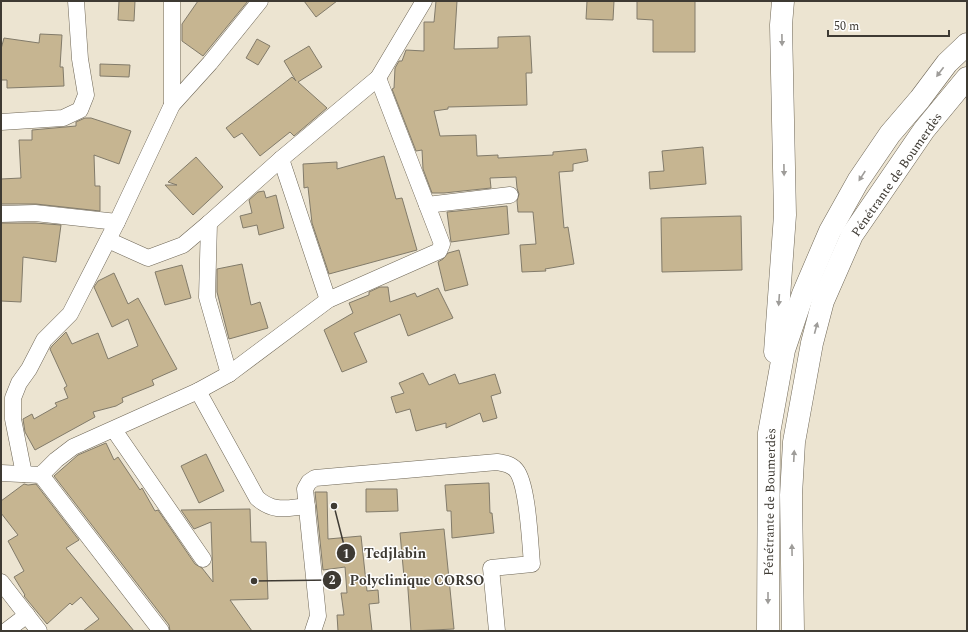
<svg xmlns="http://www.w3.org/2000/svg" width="968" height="632" font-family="Spectral,serif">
<rect width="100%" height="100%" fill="#ece4d1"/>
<g fill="#c6b591" stroke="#827b6a">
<path d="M119,1H135L134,21L118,20Z"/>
<path d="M198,1H248L203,56L182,41V24Z"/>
<path d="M304,1H337L316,17Z"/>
<path d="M436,1H457L454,49L498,48V37L530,36L532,73H526L527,105L448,107V109L434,111L440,136L476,135L477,156L498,155V158L553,155V152L586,149L588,161L573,164V171L559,172L564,228L568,227L574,264L545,269L546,271L522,272L520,245L536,244L533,212H518L517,201L519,194L517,188L516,177L490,178L491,188L444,193H432L423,169L422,150L416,151L392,89L394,88L395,68L399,61H402L406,50L424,51V22H434Z"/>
<path d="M587,1H614L613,20L586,19Z"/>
<path d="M637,1H695V52H653V20L637,19Z"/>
<path d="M40,34L62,35L60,67H63L64,86L7,88V80H1V49L4,38L39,43Z"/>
<path d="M257,39L270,46L258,65L246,58Z"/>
<path d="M309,46L322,67L298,82L327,108L294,136L290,132L260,156L242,133L234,138L226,128L292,77L296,81L284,61Z"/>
<path d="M100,64L130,65L129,77L100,76Z"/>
<path d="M85,118H91L131,131L119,164L94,155L95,186H100V211L36,204H1V179L21,178L19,140H32V130L76,126V122Z"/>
<path d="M703,147L706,184L650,189L649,172L664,171L662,151Z"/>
<path d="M384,156L396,199L402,198L417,250L329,274L312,223L308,187L304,188L303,164L337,162V169Z"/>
<path d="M196,157L223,187L193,215L165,185H177L168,182Z"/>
<path d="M264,191L266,198L276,195L284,228L259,235L257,225L243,228L240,216L252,213L249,200L258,192Z"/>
<path d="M507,206L509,234L451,242L447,212Z"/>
<path d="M741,216L742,270L662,272L661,218Z"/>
<path d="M1,223H35L61,225L56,262L23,257L21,302L1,301Z"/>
<path d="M459,250L468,285L445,291L438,262L443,259L448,253Z"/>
<path d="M242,264L251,305L260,302L268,328L229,339L217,292V269Z"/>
<path d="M182,265L191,298L165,305L155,272Z"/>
<path d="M114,273L128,304L138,298L177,369L152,380L154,385L122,398L123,402L116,406L93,412L95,417L35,450L25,432L23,419L32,414L34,419L57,406L55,403L68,398L64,388L67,386L50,349L52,346L66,332L72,344L98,333L108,359L138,346L128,319L112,327L94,287L98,281Z"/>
<path d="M380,287H388L390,302L415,293L417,297L438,288L453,318L408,336L400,314L354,333L367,362L342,372L324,330L353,313L349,303L369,295V292Z"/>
<path d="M423,373L429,385L455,374L459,384L495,374L501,393L491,396L497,418L483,422L480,413L446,428V423L416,431L410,409L396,413L391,397L404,393L399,383Z"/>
<path d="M106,443L114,460L118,457L140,490L142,488L155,511L158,510L195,564L202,568L213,582L211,522L194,529L181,510L250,509L251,542H266L268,599L230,600L252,631H170L169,625L54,476L78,455Z"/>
<path d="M206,454L224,491L199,503L181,466Z"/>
<path d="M489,483L490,513H492L494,533L452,538L451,511H447L445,485Z"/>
<path d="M24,484L28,485L36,484L79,540L66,548L134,631H83L99,619L81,597L72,605L70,603L47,624L24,596L25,595L14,577L24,571L8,541L18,535L1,513V501Z"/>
<path d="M366,489H397L398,511L366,512Z"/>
<path d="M315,492H327L328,539L361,536L367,591L378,590L379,603L369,604L372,631H338L337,615H344L341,593H347L345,567L323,570Z"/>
<path d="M444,529L454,629L411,631L407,576L404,577L400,533Z"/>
</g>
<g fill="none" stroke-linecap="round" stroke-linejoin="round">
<g stroke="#6e6656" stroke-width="17">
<g id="minor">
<path d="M172,105V1"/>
<path d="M1,122L63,118L80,110L86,95L80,59L76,1"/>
<path d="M281,159L328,300"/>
<path d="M427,205L510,195"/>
<path d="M1,214L35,213L117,222"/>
<path d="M108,240L148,258L183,245L209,223"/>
<path d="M229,374L207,297L209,223L281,159L378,78L424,1"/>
<path d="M198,391L257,498C274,513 287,508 307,506"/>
<path d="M114,430L203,559"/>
<path d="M1,473L41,475L56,460L73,447L198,391L229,374L328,300L439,251L442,244L378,78"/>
<path d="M24,474L13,419V398L19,383L29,369L44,340L70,314L117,222L172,105L210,63L260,1"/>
<path d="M41,475L161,631"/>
<path d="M1,582L39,631"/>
<path d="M6,631L27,615"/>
<path d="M313,631L318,616L305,489L309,482L315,478L497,462C504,463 511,464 516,470C528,484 530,543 532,564L491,568L497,631"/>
</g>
</g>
<g stroke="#6e6656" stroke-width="23">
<g id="motorway">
<path d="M775,352L785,215L781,25L783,1"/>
<path d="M768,631L769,433L784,350L803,294L830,231L858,181L890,134L920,99L947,63L967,44"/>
<path d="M793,631L791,495L794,442L812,343L823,301L852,235L924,130L967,78"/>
</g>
</g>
<use href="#minor" stroke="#fff" stroke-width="16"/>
<use href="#motorway" stroke="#fff" stroke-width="22"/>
</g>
<defs><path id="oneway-solid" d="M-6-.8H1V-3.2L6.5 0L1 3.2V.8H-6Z"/></defs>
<g fill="#9e9c99">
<use href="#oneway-solid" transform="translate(782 40) rotate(89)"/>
<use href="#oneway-solid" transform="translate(940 72) rotate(127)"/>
<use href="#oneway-solid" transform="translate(784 170) rotate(89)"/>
<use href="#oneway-solid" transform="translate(862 176) rotate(123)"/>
<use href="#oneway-solid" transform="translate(779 300) rotate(94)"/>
<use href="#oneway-solid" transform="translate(816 328) rotate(-75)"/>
<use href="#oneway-solid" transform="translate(794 456) rotate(-87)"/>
<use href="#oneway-solid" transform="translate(792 550) rotate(-91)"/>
<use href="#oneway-solid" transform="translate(768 598) rotate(90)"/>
</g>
<g text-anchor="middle" stroke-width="3" stroke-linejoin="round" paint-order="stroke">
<g font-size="13" fill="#3e3a33" stroke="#fff">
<text transform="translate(896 174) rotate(-55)" y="5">Pénétrante de Boumerdès</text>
<text transform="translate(769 502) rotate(-89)" y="5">Pénétrante de Boumerdès</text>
</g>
</g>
<path fill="none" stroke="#3e3a33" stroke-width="1.5" d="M334 506L346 553M254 581L332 580"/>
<g fill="#3e3a33" stroke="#fff" stroke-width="1.5">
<circle cx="334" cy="506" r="4"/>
<circle cx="254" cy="581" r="4"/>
<circle cx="346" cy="553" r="10"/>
<circle cx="332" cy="580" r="10"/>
</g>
<g font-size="12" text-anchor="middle" font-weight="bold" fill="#fff">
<text x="346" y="558">1</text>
<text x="332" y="584">2</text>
</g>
<g font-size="14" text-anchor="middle" font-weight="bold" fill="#3e3a33" stroke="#fff" stroke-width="3" stroke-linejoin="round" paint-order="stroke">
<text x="395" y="558">Tedjlabin</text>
<text x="417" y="585">Polyclinique CORSO</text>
</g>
<rect width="968" height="632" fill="none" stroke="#3e3a33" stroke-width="4"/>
<path d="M828 30v6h121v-6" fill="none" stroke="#3e3a33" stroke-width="2"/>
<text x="834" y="30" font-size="12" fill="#3e3a33" stroke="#ffffff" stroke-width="3" paint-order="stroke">50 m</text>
</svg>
